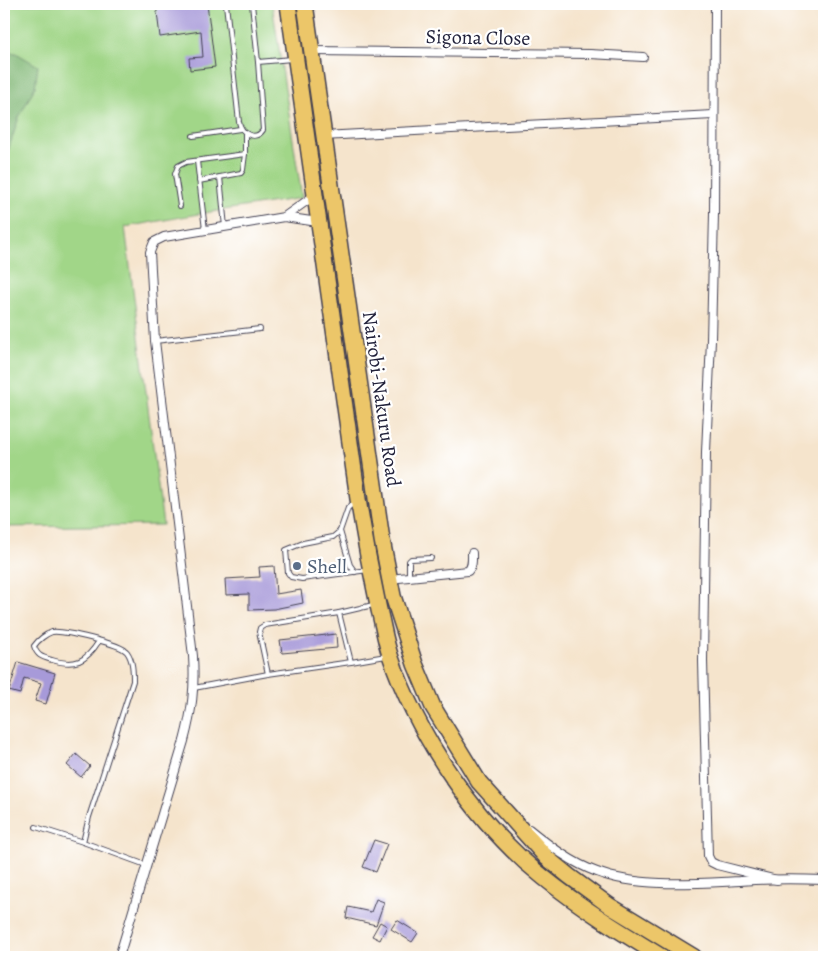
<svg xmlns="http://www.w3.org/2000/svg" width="828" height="961" font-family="Alegreya,serif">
<rect width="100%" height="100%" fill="#fff"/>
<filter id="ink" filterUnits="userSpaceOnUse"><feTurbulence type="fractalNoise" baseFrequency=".02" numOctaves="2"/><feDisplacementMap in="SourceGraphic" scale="10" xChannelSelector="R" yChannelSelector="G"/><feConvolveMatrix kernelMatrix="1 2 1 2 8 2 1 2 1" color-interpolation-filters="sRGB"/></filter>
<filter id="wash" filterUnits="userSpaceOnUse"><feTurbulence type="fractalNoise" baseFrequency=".0096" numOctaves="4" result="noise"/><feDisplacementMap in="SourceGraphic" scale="20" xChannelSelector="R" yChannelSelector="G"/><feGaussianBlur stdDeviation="1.12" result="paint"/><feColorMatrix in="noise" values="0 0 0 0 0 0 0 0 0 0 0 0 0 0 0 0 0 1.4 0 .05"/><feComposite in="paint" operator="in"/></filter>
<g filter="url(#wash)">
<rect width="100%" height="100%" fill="#f5e4cc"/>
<path fill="#a1d688" stroke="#627c62" d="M4,4H272L302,198L204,213L125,227L163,525L4,527Z"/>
<path fill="#80b774" stroke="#516c58" d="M4,52L16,53L38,66L35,87L19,117L4,163Z"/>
<g id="blocks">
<g fill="#a79ad9">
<path d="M156,4H207L215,67L190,70L189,58L203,57L201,31L160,37Z"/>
<path d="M274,566L276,594L301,590L303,603L274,609L249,610V594L226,595L225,579L260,577L259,567Z"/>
<path d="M336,634L337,648L282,653L280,640Z"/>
<path d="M18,662L55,673L46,704L35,701L41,683L24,678L20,694L9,691Z"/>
<path d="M76,754L90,766L81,777L67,765Z"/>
<path d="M374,840L387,844L376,872L363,867Z"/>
<path d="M376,899L384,902L376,925L346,918L348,907L371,912Z"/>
<path d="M397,920L418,933L412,942L391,929Z"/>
<path d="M380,922L387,926L380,940L372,936Z"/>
</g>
</g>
</g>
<g filter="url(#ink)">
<use href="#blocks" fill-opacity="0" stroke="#423f51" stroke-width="1"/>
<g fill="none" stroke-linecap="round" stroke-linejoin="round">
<g stroke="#423f51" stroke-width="6">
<g id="lane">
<path d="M226,4L239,122C241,133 255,142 263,130L258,62L292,59"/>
<path d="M252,4L258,62"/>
<path d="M193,136L240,129"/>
<path d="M197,161L205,230"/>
<path d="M220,177L225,227"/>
<path d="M199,181L241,173L243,170L245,154"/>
<path d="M180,206L175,174L178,166L186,162L245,154V134"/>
<path d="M155,341L260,329"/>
<path d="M355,502L348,508L340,531L333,537L303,543L286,550L288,573L291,577L302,579L368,570"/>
<path d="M340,531L350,565L355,572"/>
<path d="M409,577V561L411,559L431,558"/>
<path d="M373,605L339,613L351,662L386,656"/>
<path d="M99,641C86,662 75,667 52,660C42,657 37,656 34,646C38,640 46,634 52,632C62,630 121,644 127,652C133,660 133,672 133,681L89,817L83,842L146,865"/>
<path d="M268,674L259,632L260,628L265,625L339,613"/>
<path d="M194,688L268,674L351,662"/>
<path d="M36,827L83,842"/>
</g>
</g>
<g stroke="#423f51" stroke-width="10">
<g id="street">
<path d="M715,4L714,214L711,340L706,452L703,661L708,856L711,862L717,865L777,880"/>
<path d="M312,51L590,54L643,57"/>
<path d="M323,136L713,115"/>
<path d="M284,217L315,195"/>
<path d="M389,579L468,571C473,566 472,560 472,553"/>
<path d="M529,829C550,846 572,863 597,872C638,888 697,883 740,881C768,879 796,879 824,880"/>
<path d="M119,957L184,741C192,711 195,688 193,656L155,341L150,252L154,242L164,237L284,217L318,222"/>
</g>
</g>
<g stroke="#423f51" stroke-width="18">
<g id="highway">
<path d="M288,4L358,499C364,536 371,573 379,610C383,625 385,640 390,655C417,735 476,824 543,877C580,907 621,932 662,957"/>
<path d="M305,4L382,540L393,596L415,664L433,707L479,782L547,858L569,876L610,906L694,957"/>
</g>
</g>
<use href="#lane" stroke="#fff" stroke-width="4"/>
<use href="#street" stroke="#fff" stroke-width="8"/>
<use href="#highway" stroke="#ecc669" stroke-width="15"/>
</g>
</g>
<circle fill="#5c6f8a" stroke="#fff" stroke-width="2" cx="297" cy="566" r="5"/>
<g text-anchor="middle" stroke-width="4.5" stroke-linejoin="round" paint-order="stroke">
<g font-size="20" fill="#22223b" stroke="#fff">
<text transform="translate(478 37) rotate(1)" y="7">Sigona Close</text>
<text transform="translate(382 399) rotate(82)" y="7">Nairobi-Nakuru Road</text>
</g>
<g font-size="20" fill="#4e5e75" stroke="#fff" text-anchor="start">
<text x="307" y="573">Shell</text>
</g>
</g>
<rect width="828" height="961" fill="none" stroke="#fff" stroke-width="20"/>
</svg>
